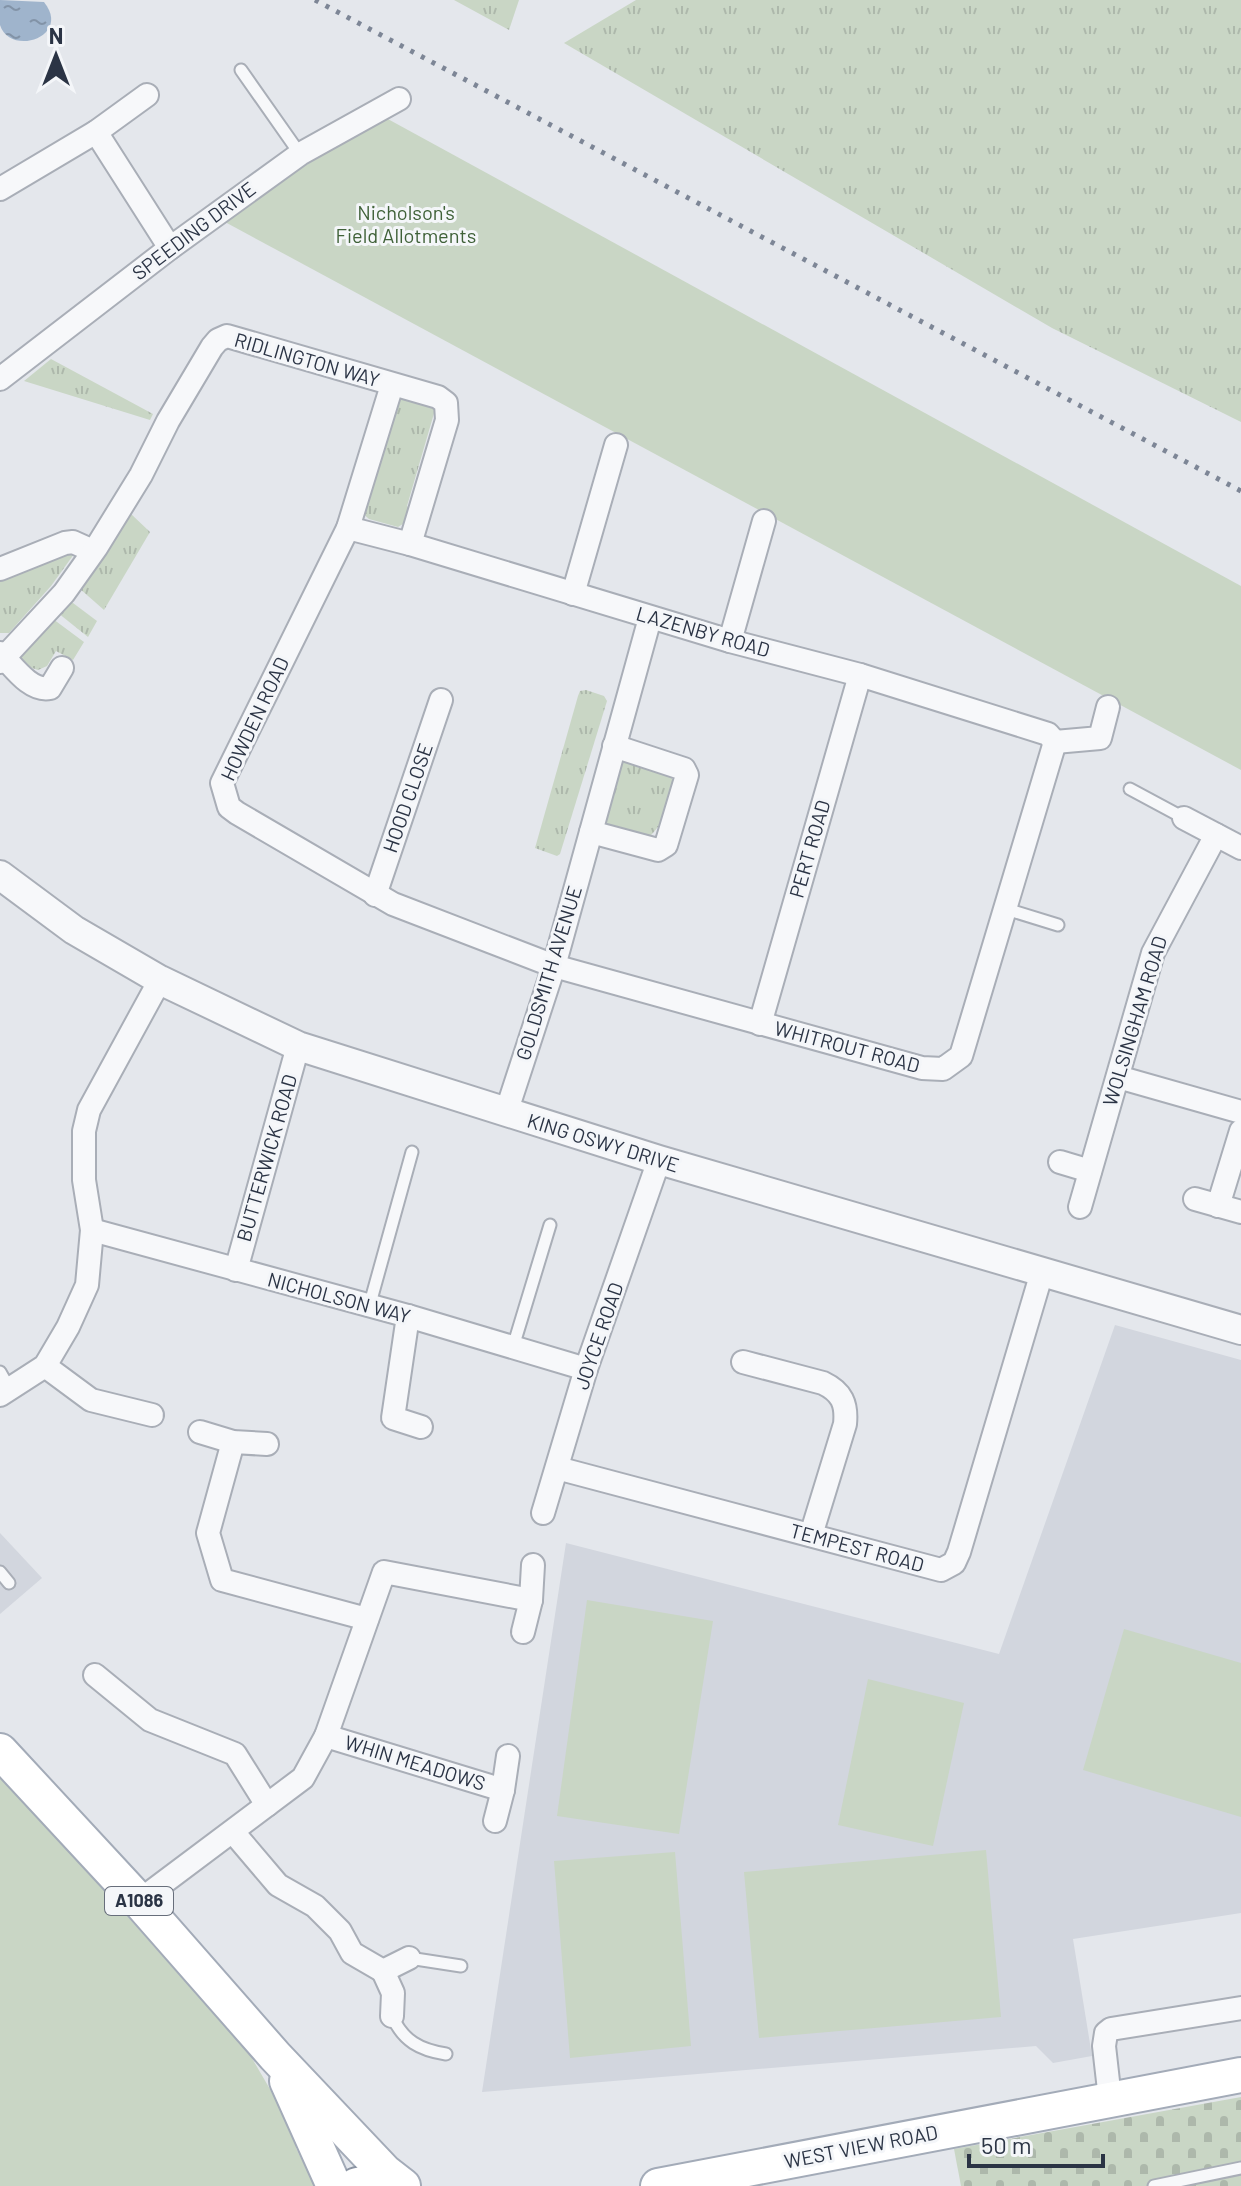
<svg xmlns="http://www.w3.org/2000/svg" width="1241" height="2186" font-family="Barlow,sans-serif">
<defs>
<pattern id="grass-tufts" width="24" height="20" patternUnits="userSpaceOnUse" patternTransform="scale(2)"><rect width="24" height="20" fill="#c9d6c5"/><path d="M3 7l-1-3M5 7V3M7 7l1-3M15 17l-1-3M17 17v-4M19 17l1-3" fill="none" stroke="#adb8ab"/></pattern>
<pattern id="cemetery-stones" width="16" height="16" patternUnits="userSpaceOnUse" patternTransform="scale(2)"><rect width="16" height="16" fill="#c9d6c5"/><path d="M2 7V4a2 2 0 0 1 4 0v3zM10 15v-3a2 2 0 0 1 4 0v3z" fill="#adb8ab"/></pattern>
<pattern id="water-ripples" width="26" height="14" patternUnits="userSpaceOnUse" patternTransform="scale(2)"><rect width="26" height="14" fill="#9fb4cc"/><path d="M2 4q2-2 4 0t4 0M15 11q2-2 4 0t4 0" fill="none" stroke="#8293a7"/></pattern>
</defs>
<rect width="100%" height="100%" fill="#e4e7ec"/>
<g fill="#d2d6de">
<path d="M1115,1325L1241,1360V1913L1073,1939L1092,2056L1053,2063L1036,2046L482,2092L566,1543L999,1654Z"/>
<path d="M0,1533L42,1578L0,1614Z"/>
</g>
<g fill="url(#grass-tufts)">
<path d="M454,0H519L509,30Z"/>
<path d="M636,0H1241V422L1052,328L564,43Z"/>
<path d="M51,359L153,414L150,420L24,381Z"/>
<path d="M399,392L434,407L435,410L407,506L411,511L406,522L398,527L369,519L361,512Z"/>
<path d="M130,513L150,532L104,610L79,588Z"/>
<path d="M64,546L74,554L51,586L9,633H0V572Z"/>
<path d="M69,600L97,621L88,637L58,613Z"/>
<path d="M53,619L84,642L73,660L56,651L47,666L38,670L29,667L18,657Z"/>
<path d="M586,690L604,696L607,701L560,854L557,856L535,848L578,696L580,691Z"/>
<path d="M622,754L672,775C673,795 666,821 651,835H641L604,824Z"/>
</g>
<path fill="url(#cemetery-stones)" d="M1241,2097V2186H961L954,2149Z"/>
<g fill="#c9d6c5">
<path d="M386,118L1241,586V770L225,222L296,171Z"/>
<path d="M587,1600L713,1621L679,1834L557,1816Z"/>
<path d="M1124,1629L1241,1663V1817L1083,1770Z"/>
<path d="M868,1679L964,1703L933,1846L838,1825Z"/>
<path d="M0,1772L250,2055L302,2144L296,2148L315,2186H0Z"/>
<path d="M986,1850L1001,2017L759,2038L744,1872Z"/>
<path d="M675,1852L691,2046L570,2058L554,1861Z"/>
</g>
<path fill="url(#water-ripples)" d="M0,0L44,2C72,37 10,57 0,25C0,19 0,7 0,0Z"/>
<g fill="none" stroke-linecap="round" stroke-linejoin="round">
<g stroke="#a9aeb7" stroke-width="15">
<g id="service">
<path d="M241,70L300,154"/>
<path d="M1130,789L1184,818"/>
<path d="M1006,909L1058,925"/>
<path d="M369,1307L412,1152"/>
<path d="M513,1347L550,1225"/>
<path d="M0,1372L9,1388"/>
<path d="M0,1572L9,1583"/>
<path d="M409,1958L461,1966"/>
<path d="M392,2016C403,2041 420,2050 446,2054"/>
<path d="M1154,2186L1241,2168"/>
</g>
</g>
<g stroke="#a9aeb7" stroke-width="26">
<g id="minor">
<path d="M96,132L170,248"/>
<path d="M0,189L96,132L147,95"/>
<path d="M0,379L170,248L300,154L399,99"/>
<path d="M392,385L348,528L222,783L229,807L237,813L393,904L554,966L922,1068L943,1069L961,1056L1055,742"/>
<path d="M348,528L410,544L730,641L860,675L1048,734L1055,742"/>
<path d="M0,569L65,543L73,542L93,551"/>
<path d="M573,594L616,445"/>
<path d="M730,641L764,521"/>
<path d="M0,653C13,666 30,692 50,688L62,668"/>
<path d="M0,662L64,593L96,548L141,475L168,421L212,347L218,340L227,336L438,397L446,403L447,420L410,544"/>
<path d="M1055,742L1100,738L1108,707"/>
<path d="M1184,818L1241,848"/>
<path d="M591,832L658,850L666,845L687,775L684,769L614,746"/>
<path d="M375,895L441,700"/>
<path d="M760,1024L860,675"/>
<path d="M1118,1077L1241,1112"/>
<path d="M506,1113L554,966L650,618"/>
<path d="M1060,1162L1090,1171"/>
<path d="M1195,1199L1241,1212"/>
<path d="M1218,1206L1241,1131"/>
<path d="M1080,1207L1153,953L1216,835"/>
<path d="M92,1230L408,1316L586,1369"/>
<path d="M236,1270L298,1046"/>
<path d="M408,1316L393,1418L421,1427"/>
<path d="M743,1362L823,1383C842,1392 847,1404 845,1424L811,1535"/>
<path d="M45,1366L91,1400L152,1415"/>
<path d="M0,1395L45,1366L68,1327L87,1285L92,1230L84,1180V1131L89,1110L160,980"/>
<path d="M200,1432L233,1442L267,1444"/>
<path d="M233,1442L208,1533L222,1580L367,1619"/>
<path d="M557,1468L941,1570L954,1563L959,1552L1042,1272"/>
<path d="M543,1513L586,1369L659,1160"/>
<path d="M523,1632L531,1600L533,1565"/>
<path d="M95,1675L150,1720L235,1754L267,1805"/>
<path d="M326,1736L503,1790"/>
<path d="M495,1821L503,1790L508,1756"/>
<path d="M233,1832L278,1885L315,1906L340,1931L352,1953L383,1971L409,1958"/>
<path d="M139,1901L303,1778L326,1736L384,1572L531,1600"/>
<path d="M383,1971L393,1993L392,2016"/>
<path d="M1110,2099L1104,2046L1106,2033L1111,2029L1241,2008"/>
</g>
</g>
<g stroke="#a9aeb7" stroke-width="32">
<path id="tertiary" d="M0,875L74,930L160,980L298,1046L659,1160L1241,1330"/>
</g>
<g stroke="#a3abb8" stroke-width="38">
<g id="primary">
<path d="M0,1751L139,1901L275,2056L385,2172L403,2186"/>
<path d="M287,2081L334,2186"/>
<path d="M658,2186L1241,2075"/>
</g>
</g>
<g stroke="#8b94a3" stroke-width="40">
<path id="trunk" d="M357,2186L381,2181L397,2186"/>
</g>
<use href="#service" stroke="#f7f8fa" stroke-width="11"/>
<use href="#minor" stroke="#f7f8fa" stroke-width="22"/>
<use href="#tertiary" stroke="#f7f8fa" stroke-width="28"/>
<use href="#primary" stroke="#fff" stroke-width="34"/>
<use href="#trunk" stroke="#fff" stroke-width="36"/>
<path stroke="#7d8696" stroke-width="5" stroke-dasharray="4 8" stroke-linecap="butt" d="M315,0L1241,491"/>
</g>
<g text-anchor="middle" stroke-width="6" stroke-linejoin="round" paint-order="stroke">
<rect fill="#f4f6f9" stroke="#676e7b" stroke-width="2" x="105" y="1887" width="68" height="28" rx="6"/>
<g font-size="18" font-weight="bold" fill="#2b3445">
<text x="139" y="1907">A1086</text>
</g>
<g font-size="20" fill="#3f6138" stroke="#f4f6f9">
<text x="406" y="220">Nicholson's<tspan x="406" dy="23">Field Allotments</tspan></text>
</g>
<g font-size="20" fill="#2b3445" stroke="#f4f6f9">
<text transform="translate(194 231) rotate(-37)" y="7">SPEEDING DRIVE</text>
<text transform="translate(307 360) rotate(16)" y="7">RIDLINGTON WAY</text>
<text transform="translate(703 632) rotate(16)" y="7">LAZENBY ROAD</text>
<text transform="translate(255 719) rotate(-65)" y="7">HOWDEN ROAD</text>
<text transform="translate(408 798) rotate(-71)" y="7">HOOD CLOSE</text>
<text transform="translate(810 849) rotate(-74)" y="7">PERT ROAD</text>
<text transform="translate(549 973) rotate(-73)" y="7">GOLDSMITH AVENUE</text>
<text transform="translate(1135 1021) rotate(-73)" y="7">WOLSINGHAM ROAD</text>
<text transform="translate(847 1047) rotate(15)" y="7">WHITROUT ROAD</text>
<text transform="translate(603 1143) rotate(17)" y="7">KING OSWY DRIVE</text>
<text transform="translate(267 1158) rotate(-74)" y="7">BUTTERWICK ROAD</text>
<text transform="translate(339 1298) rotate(15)" y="7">NICHOLSON WAY</text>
<text transform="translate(599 1336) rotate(-71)" y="7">JOYCE ROAD</text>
<text transform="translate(857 1548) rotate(15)" y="7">TEMPEST ROAD</text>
<text transform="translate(415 1763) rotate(17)" y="7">WHIN MEADOWS</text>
<text transform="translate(861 2147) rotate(-11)" y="7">WEST VIEW ROAD</text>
</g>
</g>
<g transform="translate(56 56)" stroke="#f4f6f9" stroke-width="6" paint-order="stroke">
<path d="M0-6L14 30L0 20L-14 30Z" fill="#2b3445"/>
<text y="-12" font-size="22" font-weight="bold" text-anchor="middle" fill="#2b3445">N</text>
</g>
<path d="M969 2154v12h134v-12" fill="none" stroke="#2b3445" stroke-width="4"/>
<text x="981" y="2154" font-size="24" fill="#2b3445" stroke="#f4f6f9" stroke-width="6" paint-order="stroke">50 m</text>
</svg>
